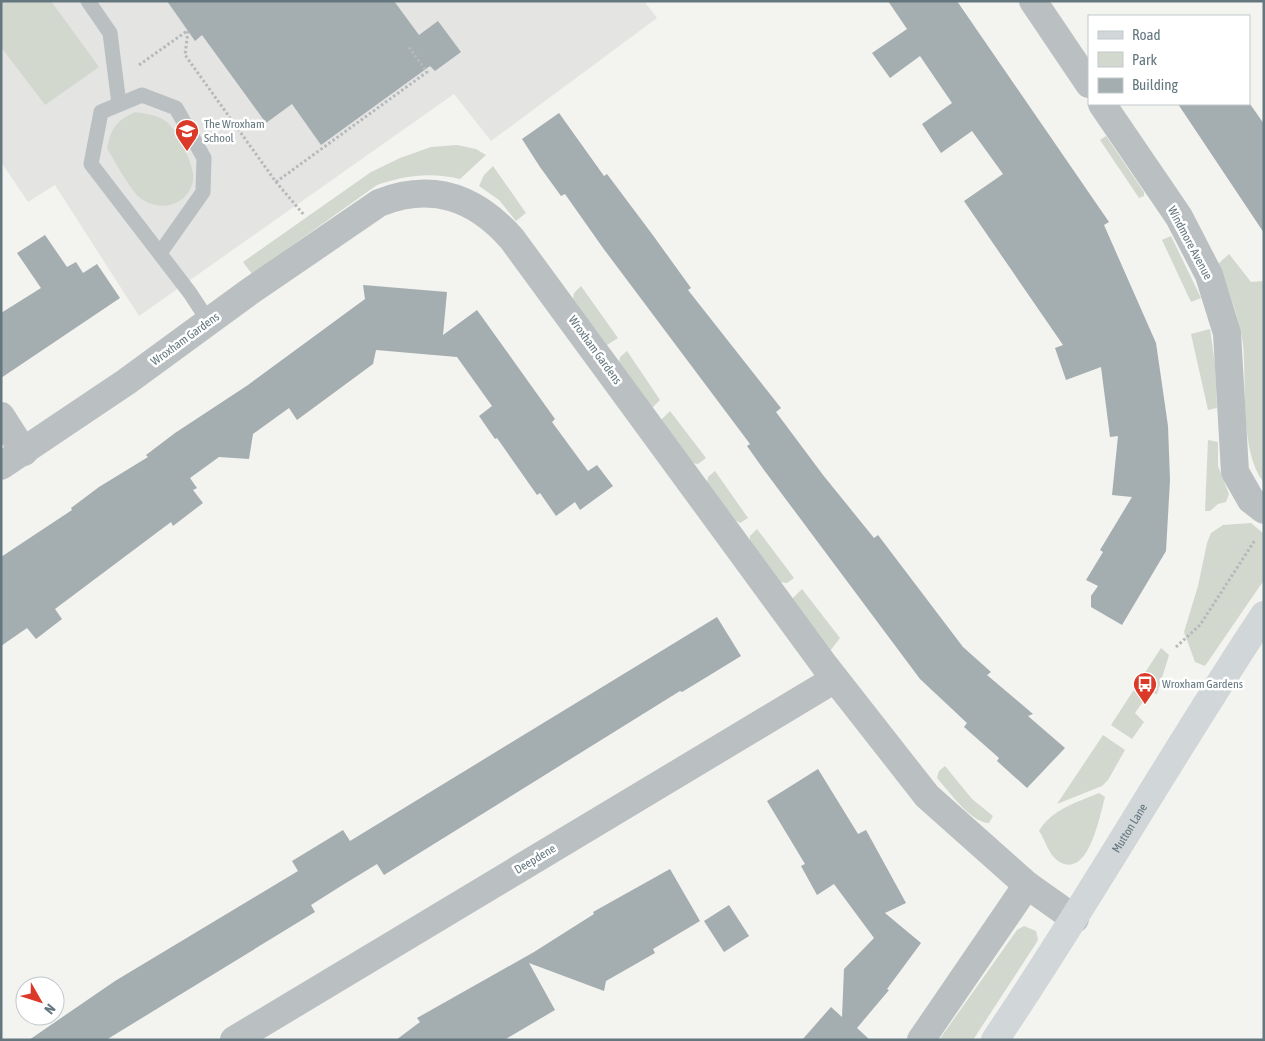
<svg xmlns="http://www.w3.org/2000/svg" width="1265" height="1041" font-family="'Asap Condensed',sans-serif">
<rect width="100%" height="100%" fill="#f3f3ef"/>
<path fill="#e4e4e3" d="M1,1H644L657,18L491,141L454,94L139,316L55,185L28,202L1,162Z"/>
<g fill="#d3d8cf">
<path d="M1,1H51L99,67L45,105L1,47Z"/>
<path d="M135,112C147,114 161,115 170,125C179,134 196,169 193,181C187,207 158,213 139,197C128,187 116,162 107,149C111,128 116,121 135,112Z"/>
<path d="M1106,136L1144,192V196L1139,198L1100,140Z"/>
<path d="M457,145L476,149L486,155L460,179C430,172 406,175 377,185L252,274L243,262L371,172L400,158L431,147Z"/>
<path d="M493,166L526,213L516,221L499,200L479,186L484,175Z"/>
<path d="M1171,236L1201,298L1191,302L1162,240Z"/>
<path d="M1229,254L1251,282L1264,281V483C1239,451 1247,384 1243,344C1239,316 1228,290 1218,264Z"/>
<path d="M581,286L618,338L607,345L573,299L574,293Z"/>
<path d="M1210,329L1215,364L1217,408L1208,410L1191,334Z"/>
<path d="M627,351L660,400L651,409L619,363L620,357Z"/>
<path d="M670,411L706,458L698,464L692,463L661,420Z"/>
<path d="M1208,440L1218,442V466L1229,494L1226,502L1218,504L1210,511H1205Z"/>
<path d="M715,471L748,518L740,523L732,518L707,483L708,477Z"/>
<path d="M1251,523L1264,534V580L1205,666L1195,662L1184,632L1198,586L1207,543L1211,533L1223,525Z"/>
<path d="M757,529L794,578L787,583L779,582L750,544V536Z"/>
<path d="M802,589L840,638L830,651L792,599Z"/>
<path d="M1161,648L1169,655L1157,694L1149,693L1135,713L1144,722L1132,739L1111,725Z"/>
<path d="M1103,735L1125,750L1108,780L1102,786L1057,804Z"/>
<path d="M945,766L972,799L993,816L989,823C971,823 949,791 937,778L939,771Z"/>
<path d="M1099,793L1105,797C1100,814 1089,881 1058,861C1048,854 1046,841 1039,831C1052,809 1076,803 1099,793Z"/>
<path d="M1024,926L1036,931L1038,940L1035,945L973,1040H939L1017,930Z"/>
</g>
<g fill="#a4adb0">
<path d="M167,1H394L419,35L438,21L461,52L435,71L430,66L321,145L292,104L266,123L202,35L195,41Z"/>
<path d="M888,1H957L1109,222L1104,225L1156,343L1168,426L1170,480L1166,551L1122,625L1091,607V596L1098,586L1086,580L1103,552L1100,550L1132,497L1112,495L1118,436L1110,437L1101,367L1066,380L1055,348L1063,345L964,201L1003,174L972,131L941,153L922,124L952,103L920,56L890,78L872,53L907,29Z"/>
<path d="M1178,104H1250L1264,124V233Z"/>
<path d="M559,113L604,176L607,174L652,234L691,288L688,290L781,408L776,412L823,475L874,538L878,535L963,647L991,672L987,675L1033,714L1028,716L1065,748L1027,788L997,761L999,758L964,727L967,723L920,679L764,470L747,446L750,444L603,248L565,194L561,196L540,167L522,139Z"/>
<path d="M45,235L67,267L76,262L83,273L97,264L120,298L1,378V313L41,288L17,253Z"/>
<path d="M363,285L447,292L443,335L477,310L555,419L552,422L588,471L597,465L613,486L580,510L575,502L556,516L540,493L537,495L497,438L495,439L479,416L492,406L457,357L376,350L373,364L297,420L289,408L253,434L249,459L219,457L190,478L197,488L193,490L203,503L173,526L171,522L55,609L62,619L36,639L27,628L1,646V557L72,510L71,508L99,487L148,457L146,455L175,433L248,385L365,299Z"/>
<path d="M717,617L741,656L710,675L682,692L680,691L384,875L377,864L341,886L311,905L315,912L106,1040H29L115,981L298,871L292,861L343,830L350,841Z"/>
<path d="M818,769L858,834L866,830L906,903L885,913L921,943L887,989L889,990L857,1028L870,1040H802L831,1007L842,1017L844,969L874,938L834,884L817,895L801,866L805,864L767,801Z"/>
<path d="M670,869L700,921L653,949L655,953L606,981L604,991L529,963L555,1010L504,1040H396L420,1022L417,1018L534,952L594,914L593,912Z"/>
<path d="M729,905L749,936L724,952L704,921Z"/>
</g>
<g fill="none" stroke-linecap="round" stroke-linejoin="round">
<g stroke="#b6b9bb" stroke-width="3" stroke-dasharray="2.5 2.5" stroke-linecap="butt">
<path d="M188,31L185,55L276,182L304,215"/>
<path d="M139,65L187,31"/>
<path d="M276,182L427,72L408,46"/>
<path d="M1176,647L1200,625L1255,540"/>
</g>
<g stroke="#babfc1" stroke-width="15">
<path d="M88,1L110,33L119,104"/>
<path d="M160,253L203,192L204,158L176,108L142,95L101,112L91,164L190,293L209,322"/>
</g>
<g stroke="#babfc1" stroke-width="28">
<path d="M1033,1L1089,84"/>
<path d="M1102,104L1179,217L1209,275L1227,333L1235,472L1251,500L1264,510"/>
<path d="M1,416L24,452"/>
<path d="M1,466L126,382L249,292L379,203C432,182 475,197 512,239L825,666L927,796L1027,885L1075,919"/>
<path d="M234,1040L835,679"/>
<path d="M921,1040L1027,885"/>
</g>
<path stroke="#d1d6d9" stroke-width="28" id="s1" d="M995,1040C1089,901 1171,755 1264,615"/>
</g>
<defs>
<g id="school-pin" transform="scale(1.25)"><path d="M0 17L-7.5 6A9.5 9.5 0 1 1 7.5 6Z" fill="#db3a28" stroke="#fff"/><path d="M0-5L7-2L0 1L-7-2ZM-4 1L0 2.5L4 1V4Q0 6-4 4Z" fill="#fff"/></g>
<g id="bus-pin" transform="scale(1.25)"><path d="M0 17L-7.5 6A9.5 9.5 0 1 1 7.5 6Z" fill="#db3a28" stroke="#fff"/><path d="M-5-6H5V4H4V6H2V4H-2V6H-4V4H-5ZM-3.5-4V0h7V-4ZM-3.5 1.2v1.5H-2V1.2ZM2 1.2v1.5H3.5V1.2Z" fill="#fff"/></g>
</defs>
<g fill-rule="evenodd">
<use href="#school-pin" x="187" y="131"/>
<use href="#bus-pin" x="1145" y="684"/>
</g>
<g text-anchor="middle" stroke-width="5" stroke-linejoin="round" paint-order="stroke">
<g font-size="12" fill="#64777f" stroke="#fff" text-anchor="start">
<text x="204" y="128">The Wroxham<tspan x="204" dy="14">School</tspan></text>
<text x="1162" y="688">Wroxham Gardens</text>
</g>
<g font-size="12" fill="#64777f" stroke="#fff">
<text transform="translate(1190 243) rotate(62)" y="4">Windmore Avenue</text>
<text transform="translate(185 339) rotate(-36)" y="4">Wroxham Gardens</text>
<text transform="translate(595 350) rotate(54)" y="4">Wroxham Gardens</text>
<text dy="4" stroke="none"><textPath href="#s1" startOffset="251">Mutton Lane</textPath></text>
<text transform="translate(535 859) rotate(-31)" y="4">Deepdene</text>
</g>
</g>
<rect width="1265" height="1041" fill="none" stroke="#64777f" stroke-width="5"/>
<rect x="1088" y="15" width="162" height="90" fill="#ffffff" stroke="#c1c9cc"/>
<rect x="1098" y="31" width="25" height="8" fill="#d1d6d9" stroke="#c1c9cc"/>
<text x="1132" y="40" font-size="15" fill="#64777f">Road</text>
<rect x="1098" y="52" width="25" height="15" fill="#d3d8cf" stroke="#c1c9cc"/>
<text x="1132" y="65" font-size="15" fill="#64777f">Park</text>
<rect x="1098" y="78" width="25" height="15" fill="#a4adb0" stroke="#c1c9cc"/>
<text x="1132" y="90" font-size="15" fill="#64777f">Building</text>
<g transform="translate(40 1001) rotate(129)"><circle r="24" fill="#ffffff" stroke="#c1c9cc"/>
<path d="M0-4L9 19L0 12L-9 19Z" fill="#db3a28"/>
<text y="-8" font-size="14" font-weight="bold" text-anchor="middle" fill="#64777f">N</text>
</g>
</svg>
